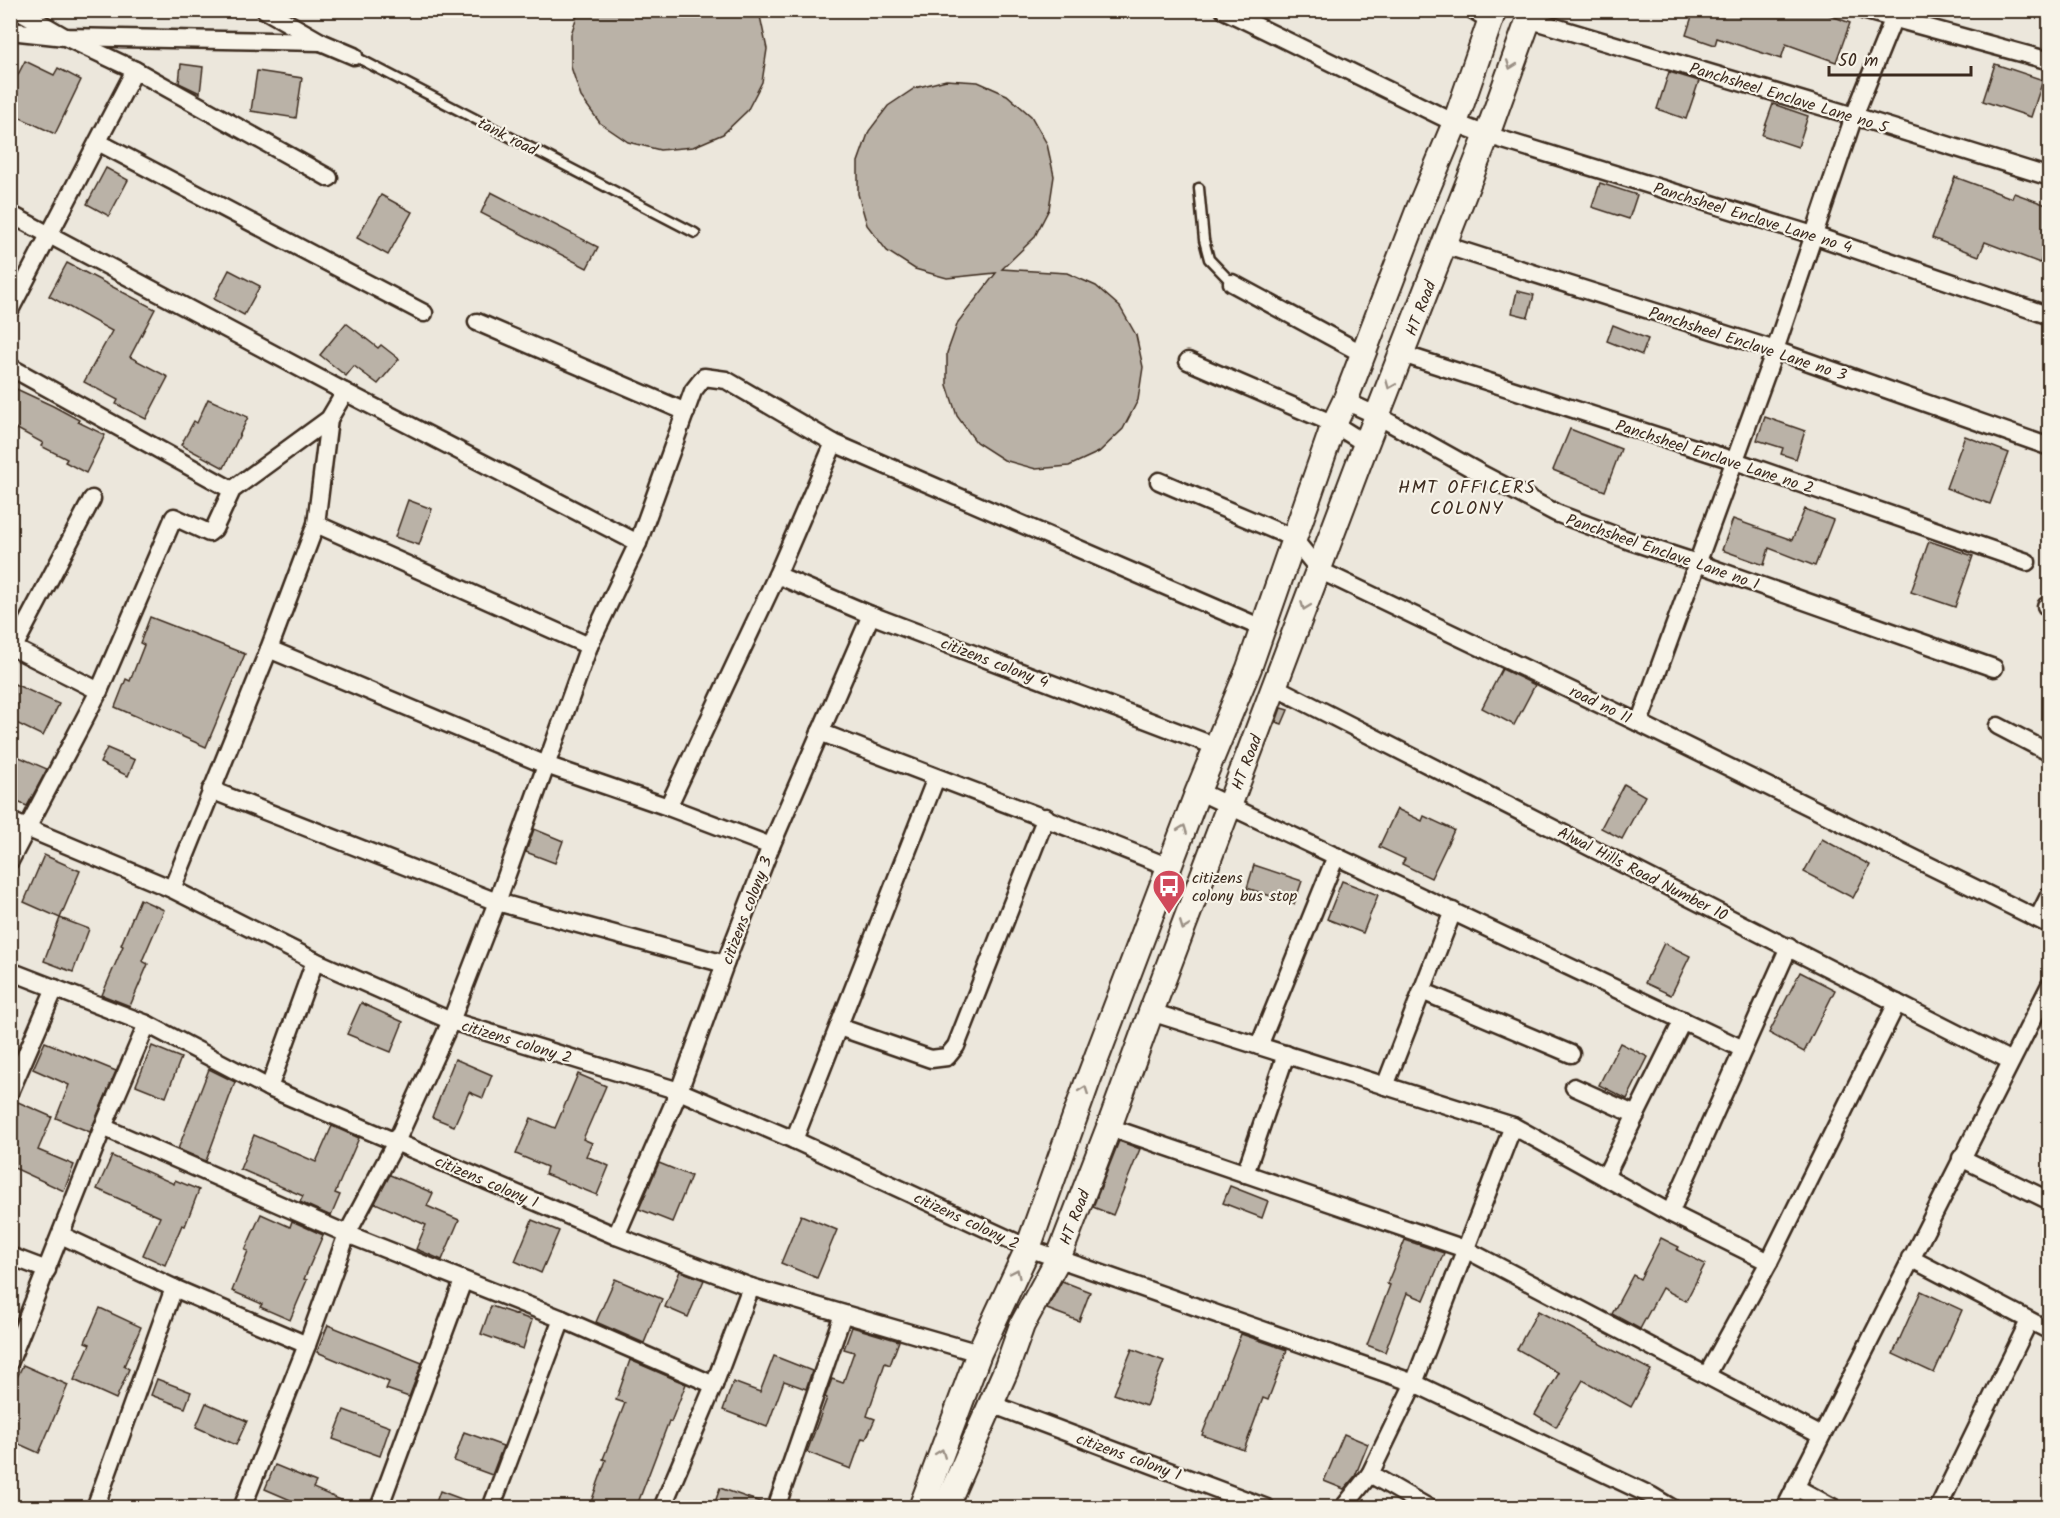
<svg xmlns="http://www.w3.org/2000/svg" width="2060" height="1518" font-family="Kalam,sans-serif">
<rect width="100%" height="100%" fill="#ece7dc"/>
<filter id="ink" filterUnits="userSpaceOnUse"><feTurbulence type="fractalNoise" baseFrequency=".0167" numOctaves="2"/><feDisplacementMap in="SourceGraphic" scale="12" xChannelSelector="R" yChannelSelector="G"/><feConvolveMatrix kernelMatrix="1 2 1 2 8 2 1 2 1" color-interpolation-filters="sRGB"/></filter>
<g filter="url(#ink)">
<g fill="#bab2a7" stroke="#3b2a1e" stroke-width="1.5">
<path d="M579,10H757L760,16L767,49L762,82L747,111L723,134L693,147L660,150L628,142L600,123L581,97L571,67V34Z"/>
<path d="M1694,10H1817L1850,23L1836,62L1786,44L1781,59L1717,38L1715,45L1686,35Z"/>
<path d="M25,61L54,75L58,68L81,80L55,134L10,113V90Z"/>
<path d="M181,64L203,67L200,93L179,83Z"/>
<path d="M1995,64L2043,80L2031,117L1983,101Z"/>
<path d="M257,71L302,78L296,118L251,111Z"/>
<path d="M1669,72L1699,81L1686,119L1657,109Z"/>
<path d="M946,80L978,82L1007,95L1031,116L1047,144L1054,176L1049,209L1034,238L1002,269L1067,273L1096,286L1120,307L1136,335L1143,367L1138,400L1123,429L1099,452L1069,466L1036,469L1004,460L976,442L957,416L947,385V353L958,322L996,273L947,278L915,269L887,251L867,225L858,194V162L869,131L888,106L915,88Z"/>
<path d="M1773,104L1808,116L1798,147L1762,135Z"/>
<path d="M106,168L128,180L109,216L87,204Z"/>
<path d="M1955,177L2012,198L2014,193L2049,206V238L2040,263L1985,242L1979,256L1932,238Z"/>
<path d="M1600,183L1637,195L1629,219L1592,207Z"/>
<path d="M491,192L598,247L587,268L481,213Z"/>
<path d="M381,195L412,212L388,255L357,238Z"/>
<path d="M67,263L155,309L130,357L168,377L146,419L116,404L118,400L84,382L112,331L49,296Z"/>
<path d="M229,270L260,286L244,315L214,299Z"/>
<path d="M1517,291L1534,295L1528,317L1512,313Z"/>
<path d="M346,323L378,348L381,345L399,359L378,384L354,366L346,376L320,355Z"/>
<path d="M1613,325L1648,339L1642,355L1607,341Z"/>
<path d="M10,386L53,406L79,420L78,422L105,435L86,473L65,462L67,459L41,446L43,443L10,425Z"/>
<path d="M208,399L248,417L224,468L181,445L194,421L197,423Z"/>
<path d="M1765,417L1805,431L1796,459L1781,454L1783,448L1757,440Z"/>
<path d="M1570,429L1621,449L1605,491L1553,470Z"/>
<path d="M1965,436L2009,453L1990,504L1946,488Z"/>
<path d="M408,500L432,509L419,545L395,537Z"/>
<path d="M1805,509L1833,520L1815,566L1769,548L1764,565L1722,550L1733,519L1792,540Z"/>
<path d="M1929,541L1973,556L1955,607L1911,592Z"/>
<path d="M150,617L245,654L206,747L115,707L126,679L130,681L144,645L140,643Z"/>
<path d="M1502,669L1535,685L1514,725L1482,708Z"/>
<path d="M10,682L59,704L43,736L10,720Z"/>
<path d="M1281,708L1288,710L1282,724L1276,722Z"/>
<path d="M107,748L135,760L128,776L100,763Z"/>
<path d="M10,753L47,769L27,806L10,799Z"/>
<path d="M1624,784L1645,796L1622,839L1601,828Z"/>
<path d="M1397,809L1422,821L1424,816L1454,830L1431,878L1402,864L1405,859L1379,847Z"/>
<path d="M534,829L563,841L555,863L526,852Z"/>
<path d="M1822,839L1870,865L1853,898L1804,872Z"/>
<path d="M44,855L80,871L60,918L24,902Z"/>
<path d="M1254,865L1302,881L1294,904L1247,888Z"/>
<path d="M1342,881L1378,895L1363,933L1327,919Z"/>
<path d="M140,899L164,910L142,961L148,964L130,1006L102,995L123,946L121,945Z"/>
<path d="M60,918L89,929L73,972L44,961Z"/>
<path d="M1664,943L1690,956L1671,995L1645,983Z"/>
<path d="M1800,972L1835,990L1804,1052L1769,1033Z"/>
<path d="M361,1003L403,1022L391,1052L347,1034Z"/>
<path d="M45,1042L116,1071L90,1132L56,1118L69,1085L33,1069Z"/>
<path d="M1620,1043L1648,1057L1627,1099L1599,1085Z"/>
<path d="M152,1046L181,1058L166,1097L136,1085Z"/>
<path d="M455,1059L492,1075L483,1098L469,1092L454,1126L432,1117Z"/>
<path d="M209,1069L235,1082L206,1161L178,1149Z"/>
<path d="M578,1074L606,1086L583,1139L592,1143L586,1156L609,1166L597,1195L545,1174L547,1167L516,1154L531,1118L555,1128Z"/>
<path d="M18,1102L52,1117L38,1150L74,1165L64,1191L10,1166V1120Z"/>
<path d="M332,1126L359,1138L335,1193L340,1195L331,1216L300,1202L303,1196L240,1169L254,1135L316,1162Z"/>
<path d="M1119,1141L1140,1149L1113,1215L1093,1207Z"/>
<path d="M112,1156L174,1184L175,1180L199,1190L185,1226L182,1225L165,1265L143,1255L160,1217L97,1189Z"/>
<path d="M659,1163L691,1176L672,1222L639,1209Z"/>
<path d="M390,1175L433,1193L427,1206L459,1220L442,1260L416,1249L426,1225L375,1203Z"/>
<path d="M1230,1186L1268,1201L1262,1218L1223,1203Z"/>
<path d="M261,1214L290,1227L292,1221L323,1235L304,1279L307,1280L290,1320L260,1307L262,1304L232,1291L248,1251L245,1250Z"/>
<path d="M801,1215L837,1230L817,1278L781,1263Z"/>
<path d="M532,1220L559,1231L541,1273L515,1261Z"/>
<path d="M1661,1238L1679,1247L1677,1250L1705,1264L1686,1301L1662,1288L1640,1329L1612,1314L1633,1275L1640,1279Z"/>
<path d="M1405,1240L1444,1253L1424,1300L1407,1293L1385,1352L1367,1345L1390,1285L1387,1284Z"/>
<path d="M680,1271L704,1280L688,1317L665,1307Z"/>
<path d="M615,1279L662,1299L644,1343L596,1322Z"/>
<path d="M1062,1281L1090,1292L1079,1321L1047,1309Z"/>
<path d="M1921,1291L1962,1310L1934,1373L1893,1354Z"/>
<path d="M491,1306L532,1320L523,1349L481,1334Z"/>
<path d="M100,1308L141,1327L124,1366L129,1369L116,1399L74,1380L90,1344L85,1342Z"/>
<path d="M1538,1311L1651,1370L1631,1407L1583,1380L1556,1427L1535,1414L1559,1373L1517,1349Z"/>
<path d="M328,1325L422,1363L409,1397L386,1389L389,1382L317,1352Z"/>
<path d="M852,1327L899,1341L890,1365L885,1363L867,1416L875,1419L866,1439L862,1438L851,1469L807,1452L827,1398L825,1397L832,1379L843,1383L854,1352L844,1349Z"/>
<path d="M1241,1334L1287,1350L1268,1400L1263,1398L1244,1450L1202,1435Z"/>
<path d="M1132,1349L1164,1361L1146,1406L1114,1394Z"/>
<path d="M774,1356L812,1371L806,1389L784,1381L767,1427L723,1410L733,1382L760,1392Z"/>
<path d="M630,1360L686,1384L671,1422L669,1421L636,1508H589L606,1460L603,1459L625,1403L616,1400Z"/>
<path d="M23,1365L68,1385L39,1453L10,1440V1392Z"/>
<path d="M157,1379L191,1392L185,1408L151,1395Z"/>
<path d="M206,1403L247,1421L236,1445L196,1427Z"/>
<path d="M344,1410L390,1427L380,1456L333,1439Z"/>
<path d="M464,1432L503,1446L492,1475L454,1461Z"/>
<path d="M1344,1434L1368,1444L1355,1476L1344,1489L1324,1481Z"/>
<path d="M275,1465L316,1482L313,1488L359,1508H309L265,1489Z"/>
<path d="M720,1488L766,1504V1508H713Z"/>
<path d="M440,1491L480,1506L479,1508H434Z"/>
</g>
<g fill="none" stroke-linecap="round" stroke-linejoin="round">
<g stroke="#3b2a1e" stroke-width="13">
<g id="lane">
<path d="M354,56L695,233"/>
<path d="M1199,188L1204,240L1209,259L1232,283"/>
</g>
</g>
<g stroke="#3b2a1e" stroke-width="21">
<g id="street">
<path d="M18,10L65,37L135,70L329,178"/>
<path d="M265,10L321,42L354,56"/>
<path d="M1224,10L1455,123L1487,135L1813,235L2050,316"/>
<path d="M1473,10L1490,20"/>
<path d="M1863,10L2050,61"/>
<path d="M1528,19L1854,116L2050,177"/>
<path d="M10,31L65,37L321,42"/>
<path d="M98,142L424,313"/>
<path d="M10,214L345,392L638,543"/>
<path d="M1444,245L1775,350L2050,447"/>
<path d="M1232,283L1363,354"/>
<path d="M10,310L135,70"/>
<path d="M477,322L686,412"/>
<path d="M1402,354L1735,461L2027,562"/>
<path d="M1188,361L1334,424L1366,444"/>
<path d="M10,367L232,490"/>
<path d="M1345,401L1378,416L1480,473L1556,513L1630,541L1697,563L1994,668"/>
<path d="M1159,481L1293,538L1319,570L1639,723L2050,925"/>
<path d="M316,524L589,646"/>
<path d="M777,575L871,615L1215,746"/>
<path d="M2046,606L2050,608"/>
<path d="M10,646L99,691"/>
<path d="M14,647L92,499"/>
<path d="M269,649L546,765L668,807L771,846"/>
<path d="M1275,687L2011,1061"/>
<path d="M1639,723L1775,350L1854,116L1897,10"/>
<path d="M1998,726L2050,753"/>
<path d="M820,732C936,778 1053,820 1169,867"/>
<path d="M211,790L497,902L725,964"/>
<path d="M1198,791L1743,1049"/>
<path d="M668,807L777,575L834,443"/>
<path d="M10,821L172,889L315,961L451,1021L679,1091L794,1140L1028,1248L1414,1383L1652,1496L1672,1508"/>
<path d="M10,861L99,691L174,517L209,533L214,529L232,490L329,419L345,392"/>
<path d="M172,889L269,649L316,524L329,419"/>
<path d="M2038,918L2050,894"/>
<path d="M10,971L147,1024L269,1088L616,1236L751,1287L979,1353"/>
<path d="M1422,991L1571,1054"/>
<path d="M1151,1012L1513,1126L1670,1213"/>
<path d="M839,1027L931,1059L947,1057L956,1046L1046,817"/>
<path d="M1259,1046L1336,856"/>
<path d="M1385,1086L1453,911"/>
<path d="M1574,1087L1636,1115"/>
<path d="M269,1088L315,961"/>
<path d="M10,1092L55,988"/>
<path d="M103,1127L347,1234L562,1319L714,1385"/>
<path d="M1109,1127L1465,1249L1820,1435"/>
<path d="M794,1140L936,778"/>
<path d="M1961,1158L2050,1201"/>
<path d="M1245,1174L1286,1054"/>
<path d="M1605,1177L1683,1020"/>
<path d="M61,1235L174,1288L307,1345"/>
<path d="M616,1236L679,1091L725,964L771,846L871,615"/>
<path d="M10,1256L47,1270"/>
<path d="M1910,1258L2050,1331"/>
<path d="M1769,1262L1670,1213L1789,947"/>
<path d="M10,1361L103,1127L147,1024"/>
<path d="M1707,1375L1769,1262L1897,1003"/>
<path d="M991,1404L1267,1508"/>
<path d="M1795,1487L1834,1508"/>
<path d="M95,1508L174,1288"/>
<path d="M242,1508L307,1345L347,1234L396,1142L451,1021L497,902L589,646L638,543L693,391L704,377L726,380L834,443L1262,628"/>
<path d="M379,1508L463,1281"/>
<path d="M491,1508L562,1319"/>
<path d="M662,1508L714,1385L751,1287"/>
<path d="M776,1508L843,1314"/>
<path d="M1343,1508L1370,1474"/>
<path d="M1429,1508L1370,1474L1414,1383L1513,1126"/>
<path d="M1785,1508L2050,985"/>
<path d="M1938,1508L2029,1321"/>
</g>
</g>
<g stroke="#3b2a1e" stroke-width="28">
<g id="secondary">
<path d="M921,1508L979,1353L1028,1248L1087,1083L1198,791L1249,668L1334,424L1345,401L1418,211L1455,123L1494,10"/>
<path d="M945,1508L1006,1370L1022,1325L1058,1259L1109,1127L1151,1012L1366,444L1487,135L1532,10"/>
</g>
</g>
<use href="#lane" stroke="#f7f3e8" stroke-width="8"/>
<use href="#street" stroke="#f7f3e8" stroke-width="16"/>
<use href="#secondary" stroke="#f7f3e8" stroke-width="24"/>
</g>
<defs><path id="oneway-chevron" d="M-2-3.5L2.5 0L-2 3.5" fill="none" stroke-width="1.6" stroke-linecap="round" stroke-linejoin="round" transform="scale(1.5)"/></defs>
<g stroke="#998e83">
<use href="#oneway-chevron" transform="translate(1511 65) rotate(110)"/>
<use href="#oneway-chevron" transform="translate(1390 385) rotate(112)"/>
<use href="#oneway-chevron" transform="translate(1305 606) rotate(111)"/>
<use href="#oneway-chevron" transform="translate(1183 829) rotate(-69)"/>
<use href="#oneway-chevron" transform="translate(1184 926) rotate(111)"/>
<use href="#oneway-chevron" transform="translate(1084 1090) rotate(-70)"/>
<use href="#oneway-chevron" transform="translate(1016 1273) rotate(-65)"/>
<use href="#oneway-chevron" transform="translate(941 1453) rotate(-69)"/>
</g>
</g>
<defs>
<g id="bus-pin" transform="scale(1.725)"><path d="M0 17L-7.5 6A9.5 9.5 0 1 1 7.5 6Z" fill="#d1495b" stroke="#f7f3e8"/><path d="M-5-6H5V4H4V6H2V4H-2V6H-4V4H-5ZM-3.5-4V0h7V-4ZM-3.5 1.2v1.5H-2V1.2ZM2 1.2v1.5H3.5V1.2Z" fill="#fff"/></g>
</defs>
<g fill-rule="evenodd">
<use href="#bus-pin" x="1169" y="886"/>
</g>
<g text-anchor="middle" stroke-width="4.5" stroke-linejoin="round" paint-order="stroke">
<g font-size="16" fill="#3b2a1e" stroke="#f7f3e8">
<text transform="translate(1789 97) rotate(17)" y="6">Panchsheel Enclave Lane no 5</text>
<text transform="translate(508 136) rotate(27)" y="6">tank road</text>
<text transform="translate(1753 217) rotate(17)" y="6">Panchsheel Enclave Lane no 4</text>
<text transform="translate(1420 308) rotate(-69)" y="6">HT Road</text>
<text transform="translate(1748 343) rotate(18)" y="6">Panchsheel Enclave Lane no 3</text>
<text transform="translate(1715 456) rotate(18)" y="6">Panchsheel Enclave Lane no 2</text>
<text transform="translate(1663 551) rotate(19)" y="6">Panchsheel Enclave Lane no 1</text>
<text transform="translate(995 662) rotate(21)" y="6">citizens colony 4</text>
<text transform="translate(1601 704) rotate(26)" y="6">road no 11</text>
<text transform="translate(1246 762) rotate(-69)" y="6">HT Road</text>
<text transform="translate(1643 873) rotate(27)" y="6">Alwal Hills Road Number 10</text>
<text transform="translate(746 910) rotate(-69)" y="6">citizens colony 3</text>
<text transform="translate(517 1041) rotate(17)" y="6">citizens colony 2</text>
<text transform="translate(487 1181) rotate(23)" y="6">citizens colony 1</text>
<text transform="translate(1074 1217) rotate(-69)" y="6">HT Road</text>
<text transform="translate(967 1220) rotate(25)" y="6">citizens colony 2</text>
<text transform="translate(1129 1456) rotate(20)" y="6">citizens colony 1</text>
</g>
<g font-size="16" fill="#3b2a1e" stroke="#f7f3e8" text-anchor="start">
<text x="1192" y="883">citizens<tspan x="1192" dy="18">colony bus stop</tspan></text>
</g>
<g font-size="18" letter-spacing="1.5" fill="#3b2a1e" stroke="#f7f3e8">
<text x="1467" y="493">HMT OFFICERS<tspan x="1467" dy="21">COLONY</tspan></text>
</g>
</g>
<rect width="2060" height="1518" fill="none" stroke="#f7f3e8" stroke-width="36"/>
<rect x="18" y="18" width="2024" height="1482" fill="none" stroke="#3b2a1e" stroke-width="2" filter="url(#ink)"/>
<path d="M1829 66v9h142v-9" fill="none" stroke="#3b2a1e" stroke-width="3"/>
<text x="1838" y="66" font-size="18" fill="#3b2a1e" stroke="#f7f3e8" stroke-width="4.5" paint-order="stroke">50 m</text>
</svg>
